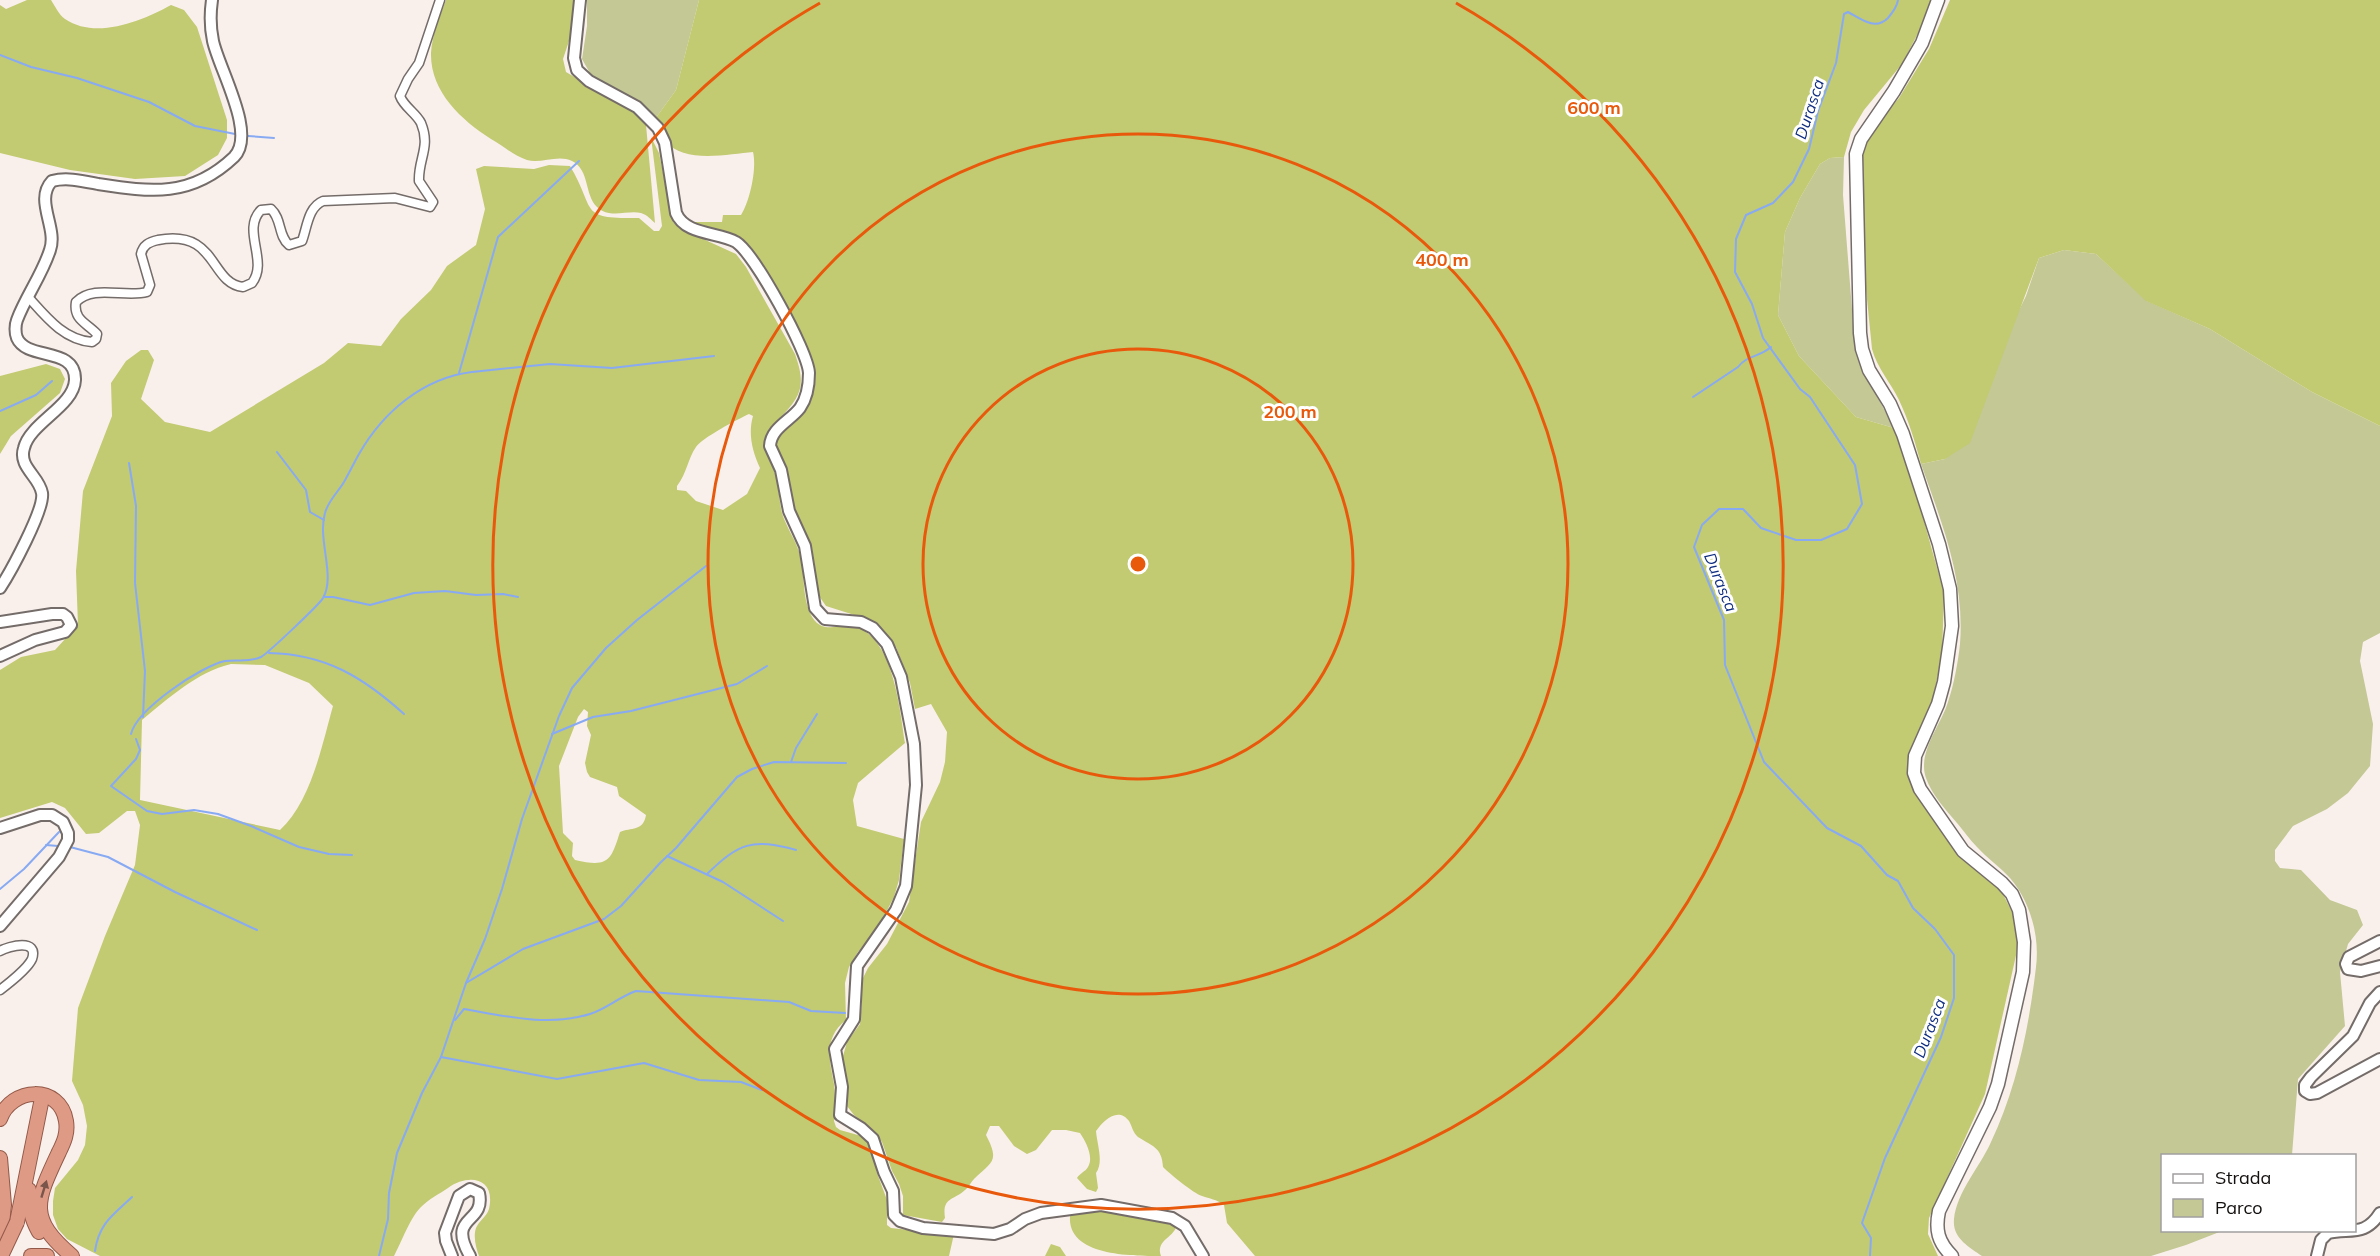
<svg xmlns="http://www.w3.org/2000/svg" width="2380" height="1256" font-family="Mulish,sans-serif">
<rect width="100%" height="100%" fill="#f9f0ec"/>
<g fill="#c3c894">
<path d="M587,0H699L676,90L655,119L638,102L591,75L582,59L587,26Z"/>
<path d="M1844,157L1843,195L1854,335L1862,368L1894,428L1856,417L1799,356L1778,315L1785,232L1800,198L1820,164L1830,158Z"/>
<path d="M2064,250L2096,254L2147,301L2210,329L2312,392L2380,426V633L2363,642L2360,661L2373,724L2370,766L2348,793L2327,809L2293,826L2275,850V861L2280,868L2301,870L2330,900L2357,910L2363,925L2348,944L2340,972L2345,1026L2298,1079L2292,1155L2162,1156V1230L2222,1231L2186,1245L2151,1256H1982C1969,1247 1952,1238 1954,1219C1957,1191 1980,1167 1991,1142C2017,1087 2029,1027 2036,967C2040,936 2030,901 2010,878C2000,867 1987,858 1977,847C1970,840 1964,831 1957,823C1945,809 1932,795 1926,778C1917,753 1941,725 1948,702C1954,684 1958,662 1960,644C1965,580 1942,523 1921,464L1945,459L2026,296L2039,258Z"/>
</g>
<g fill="#c2ca72" fill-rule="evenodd">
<path d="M27,0H51C55,6 59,15 65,19C96,40 142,21 171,5L184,10L197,27L227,120V138L218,155L185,176L135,179L70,170L0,153V5L6,9Z"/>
<path d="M446,0H576L573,29L563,59L566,72L637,114L646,125L655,223C651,220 648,215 641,213C627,210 609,219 597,207C584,194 590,170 572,161C558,154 541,164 527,160C514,156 502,145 491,139C461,120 430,91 431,53C432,35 440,16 446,0Z"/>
<path d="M699,0H1931L1927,16L1902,64L1864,110L1851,132L1844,157L1830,158L1820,164L1800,198L1785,232L1778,315L1799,356L1856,417L1894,428L1912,478L1944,593L1942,657L1932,701L1915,739L1908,761L1907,775L1915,792L1978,870L2002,892L2014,916L2019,942L1985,1094L1929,1218L1928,1234L1938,1256H1255L1227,1223L1224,1205C1216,1199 1210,1199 1202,1196C1193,1193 1170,1174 1163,1167C1162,1147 1152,1146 1138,1137C1133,1133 1132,1126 1129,1121C1118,1106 1103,1121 1096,1131C1097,1144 1104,1162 1096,1173L1098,1188L1096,1192L1087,1189L1077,1178C1080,1173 1085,1172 1088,1167C1094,1157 1086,1142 1080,1133L1066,1130H1052L1036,1150L1027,1154L1014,1146L999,1126H990L986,1135C1000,1162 992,1161 974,1179C971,1182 969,1187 965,1190C953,1201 942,1197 945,1218L942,1222L903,1215V1196L899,1184L892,1171L882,1142L875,1132L854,1115L847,1106L848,1085L841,1063L847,1042L860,1024L862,1000L861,987L863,978L868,968L887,944L909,902L921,822L940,782L945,762L947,732L931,704L915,709L910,683L896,647L887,644L876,625L867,619L826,606L819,596L812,548L794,510L786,466L775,446L778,437L809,405L813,393L812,360L751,248L740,238L706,229L694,222H722L723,215H741C750,201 757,168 753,152C729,154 682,164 666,141C661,134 659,126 655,119L676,90Z"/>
<path d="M1950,0H2380V426L2312,392L2210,329L2146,301L2096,254L2064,250L2039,258L1970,443L1945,459L1921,464C1915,442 1909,421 1899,400C1891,383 1877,368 1872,349L1864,269L1860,160L1867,140L1878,122L1899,98L1929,49Z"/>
<path d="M651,137L659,153L673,222L679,228L736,254L746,267L795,354C806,385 802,396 779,419C774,424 768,429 766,437C763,450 773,464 776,477C779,488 779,501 782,513C786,527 796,540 800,555C805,574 802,595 810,613C822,639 842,620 859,628C894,643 900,710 905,743L858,783L853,800L857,826L904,839L899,880L894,897L878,928L858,952L849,967L845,983L846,1020C824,1037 829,1059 834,1084C836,1096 834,1109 834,1121L836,1127L840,1130L865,1137L872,1147L877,1173L887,1200V1225L891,1228L910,1230L930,1235L954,1234L949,1256H479C476,1248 473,1237 476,1228C479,1221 487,1216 489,1209C496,1178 469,1173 448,1188C439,1194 429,1199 421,1207C411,1216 401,1243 394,1256H100L67,1239L58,1229L53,1215V1201L55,1188L78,1160L85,1145L87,1126L83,1105L72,1081L78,1008L105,936L135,865L140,825L135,811H127L99,833L86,834L65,808L52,802L0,818V670L21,657L55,650L78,625L76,571L83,491L112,416L111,383L126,361L141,350H148L154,360L141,399L165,422L210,432L324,363L348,343L381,346L401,319L431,290L447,266L476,245L485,209L476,169L484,166L534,169L549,165L570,166C597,211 577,219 639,218L654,231H659L662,226ZM749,414L753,416C748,433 752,451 760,468L747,494L723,510L696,501L686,491L677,490V486C687,473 688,458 696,447C702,438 738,419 749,414ZM231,664L265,665L309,683L333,706C322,745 311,802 280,830L140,800L142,720C169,698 197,672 231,664ZM584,709L588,712L587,726L591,735L585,763L587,772L590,777L617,787L619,796L646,815C643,832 631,827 620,832C611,860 609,868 575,860L572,856L573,843L563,833L559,766L578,717Z"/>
<path d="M46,364L60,369L65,379L60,393L11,436L0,454V376Z"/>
<path d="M1102,1211L1138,1214L1177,1223C1176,1238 1155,1239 1161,1256C1131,1256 1067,1256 1070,1216L1074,1213Z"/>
<path d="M1051,1244L1060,1247L1066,1256H1045Z"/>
</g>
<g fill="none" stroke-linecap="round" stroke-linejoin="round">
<g stroke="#88aaf3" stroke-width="2">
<path d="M0,55L31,67L77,78L149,102L195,126L235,134"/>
<path d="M248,136L274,138"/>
<path d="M459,373L498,237L579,161"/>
<path d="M1693,397L1738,367C1747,355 1760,357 1771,347"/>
<path d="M0,411L36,395L52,381"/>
<path d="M277,452L306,490L310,512L324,520"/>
<path d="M129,463L136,506L135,583L145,671L143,717"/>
<path d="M324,597H333L370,605L414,593L445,591L476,595L503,594L518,597"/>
<path d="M269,653C325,654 363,677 404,714"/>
<path d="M131,734C137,709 201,666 225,661C238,659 248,663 261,657C267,654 320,604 323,598C336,576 317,539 325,513C328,501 338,492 344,482C349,473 354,463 359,454C383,412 423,378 472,372L550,364L612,368L714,356"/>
<path d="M552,734L593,717L631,711L737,684L767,666"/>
<path d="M136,739L140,750L136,759L111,786L147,811L162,814L194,810L218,814L251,826L299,847L329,854L352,855"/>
<path d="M791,762L796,748L817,714"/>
<path d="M46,845L58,846"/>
<path d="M70,847L108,857L175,892L257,930"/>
<path d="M667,856L723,882L783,921"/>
<path d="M707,874C739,843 752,838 796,850"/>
<path d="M0,889L24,869L59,832"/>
<path d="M466,983L523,949L604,919L621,906L660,863L676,848L737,777L752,769L774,762L846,763"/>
<path d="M455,1020L464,1009C505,1016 548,1027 590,1014C606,1009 619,997 636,991L789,1002L811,1011L845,1013"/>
<path d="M441,1057L557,1079L644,1063L699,1080L741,1082L762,1090"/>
<path d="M95,1251C99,1223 113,1215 132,1197"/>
<path d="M379,1256L388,1219L389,1193L397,1153L422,1093L441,1057L466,983L485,939L502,889L522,819L559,716L572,688L606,648L637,620L706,566"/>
<path d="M1870,1256L1871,1238L1862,1223L1885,1158L1941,1037L1954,998V955L1935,929L1913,908L1898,881L1887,875L1861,846L1827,828L1764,762L1725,665L1724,620L1694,547L1702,525L1719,509H1743L1761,528L1796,540H1821L1847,529L1862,504L1855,465L1810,397L1800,389L1763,338L1752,304L1735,272L1736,239L1746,215L1773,203L1793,182L1809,149L1818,111L1836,63L1844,14L1848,12C1861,19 1875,31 1888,18C1893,12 1897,7 1898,0"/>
</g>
<g stroke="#746c69" stroke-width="11">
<g id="minor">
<path d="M29,298C46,317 64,340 92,342L96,339L97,334C87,323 73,320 76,302C93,284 125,298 147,292L150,285L141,254C143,245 149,242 158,240C218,229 209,283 243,287L252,283C269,261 241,230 261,210L271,209C282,219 278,236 289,245L302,241C307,228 308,207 323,201L395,198L430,207L433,202L419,181C418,159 431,147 421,123C416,113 404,107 400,96L408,79L419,63L440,0"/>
<path d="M0,951C9,946 39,938 32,959C28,968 8,984 0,990"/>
</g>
</g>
<g stroke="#746c69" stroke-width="14">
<g id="tertiary">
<path d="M580,0L574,58L577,70L589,81L637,107L658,128L665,143L676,213C685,235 718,232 736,242C754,253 808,351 809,373C809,384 807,398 800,408C790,421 771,428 770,446L781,470L789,511L805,546L815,608L825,619L861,622L873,628L887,644L901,677L914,744L916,785L906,886L896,910L857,966L854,1019L835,1049L842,1087L840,1115L861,1128L873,1139L884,1172L893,1191L894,1215L900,1221L923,1228L994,1234L1010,1229L1025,1219L1041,1213L1101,1205L1172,1218L1185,1226L1203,1256"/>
<path d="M0,588C10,573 45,509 42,493C39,476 18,467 24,448C30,423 74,406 75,380C76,346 27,361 17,338C15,333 15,325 17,320C26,296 42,275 50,250C58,228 34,200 52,181C67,177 83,181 98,184C151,192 191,198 234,157C257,134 219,69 213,41C210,27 210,14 212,0"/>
<path d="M0,622L52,614H63L67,617L71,625L65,632L35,640L0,656"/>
<path d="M0,828L40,815H52L63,822L68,833V840L59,857L0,926"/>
<path d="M2380,941L2349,957L2346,964L2348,969L2361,971L2380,966"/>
<path d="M2380,992L2370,1003L2353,1036L2311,1077L2305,1085V1091L2310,1094L2317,1093L2380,1059"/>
<path d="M452,1256L446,1241L445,1233L459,1196L470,1189L479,1193C486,1225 446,1214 470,1256"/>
<path d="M2317,1256L2321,1240L2328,1233C2350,1228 2365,1237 2380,1213"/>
</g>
</g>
<g stroke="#746c69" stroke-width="15">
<path id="secondary" d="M1938,0L1922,43L1894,91L1861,139L1856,154L1860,333L1862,349L1869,370L1890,404L1903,434L1939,544L1950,589L1952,626L1944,682L1938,704L1915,756L1914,773L1920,789L1963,851L2002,883L2012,894L2019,910L2024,942L2023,972L1998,1084L1990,1107L1939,1211C1935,1230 1938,1242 1952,1256"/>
</g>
<g stroke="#925948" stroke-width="16">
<g id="trunk">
<path d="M0,1119C11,1087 60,1084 66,1121C68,1133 64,1142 59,1152C36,1201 27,1218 72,1256"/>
<path d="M0,1158L4,1205L0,1242"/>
<path d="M29,1190C29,1206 31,1218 39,1232"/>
<path d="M17,1222L41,1103"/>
<path d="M31,1256H47"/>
</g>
</g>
<use href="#minor" stroke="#fff" stroke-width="8"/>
<use href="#tertiary" stroke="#fff" stroke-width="10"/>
<use href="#secondary" stroke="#fff" stroke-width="12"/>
<use href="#trunk" stroke="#df9a86" stroke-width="14"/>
<g stroke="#925948" stroke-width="16" stroke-linecap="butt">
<path id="trunk-bridge" d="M1,1256L17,1222"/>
</g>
<use href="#trunk-bridge" stroke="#df9a86" stroke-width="14"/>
</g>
<defs><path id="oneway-solid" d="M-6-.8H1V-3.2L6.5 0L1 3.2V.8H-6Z" transform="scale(1.5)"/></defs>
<use fill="#79554a" href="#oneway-solid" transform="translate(44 1189) rotate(-73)"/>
<g fill="none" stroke="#e8590c" stroke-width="3">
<circle cx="1138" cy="564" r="215"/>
<circle cx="1138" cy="564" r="430"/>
<path d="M1456 3A645 645 0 1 1 820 3"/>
</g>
<g text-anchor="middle" stroke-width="6" stroke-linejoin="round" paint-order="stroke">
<g font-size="16" font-style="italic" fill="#0f2d7f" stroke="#fff">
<text transform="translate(1809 109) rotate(-72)" y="6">Durasca</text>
<text transform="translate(1721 582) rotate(68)" y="6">Durasca</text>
<text transform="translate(1929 1028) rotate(-69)" y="6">Durasca</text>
</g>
</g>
<circle cx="1138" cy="564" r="9" fill="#e8590c" stroke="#fff" stroke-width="3"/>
<g font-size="18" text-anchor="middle" font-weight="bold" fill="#e8590c" stroke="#fff" stroke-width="6" stroke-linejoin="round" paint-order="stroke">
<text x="1594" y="114">600 m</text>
<text x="1442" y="266">400 m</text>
<text x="1290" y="418">200 m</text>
</g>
<rect x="2161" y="1154" width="195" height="78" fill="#ffffff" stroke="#a19f9f" stroke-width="1.5"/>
<rect x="2173" y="1174" width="30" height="9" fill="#ffffff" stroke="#a19f9f" stroke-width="1.5"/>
<text x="2215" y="1184" font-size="18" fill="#13100f">Strada</text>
<rect x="2173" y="1199" width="30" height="18" fill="#c3c894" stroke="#a19f9f" stroke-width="1.5"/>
<text x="2215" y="1214" font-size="18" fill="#13100f">Parco</text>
</svg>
